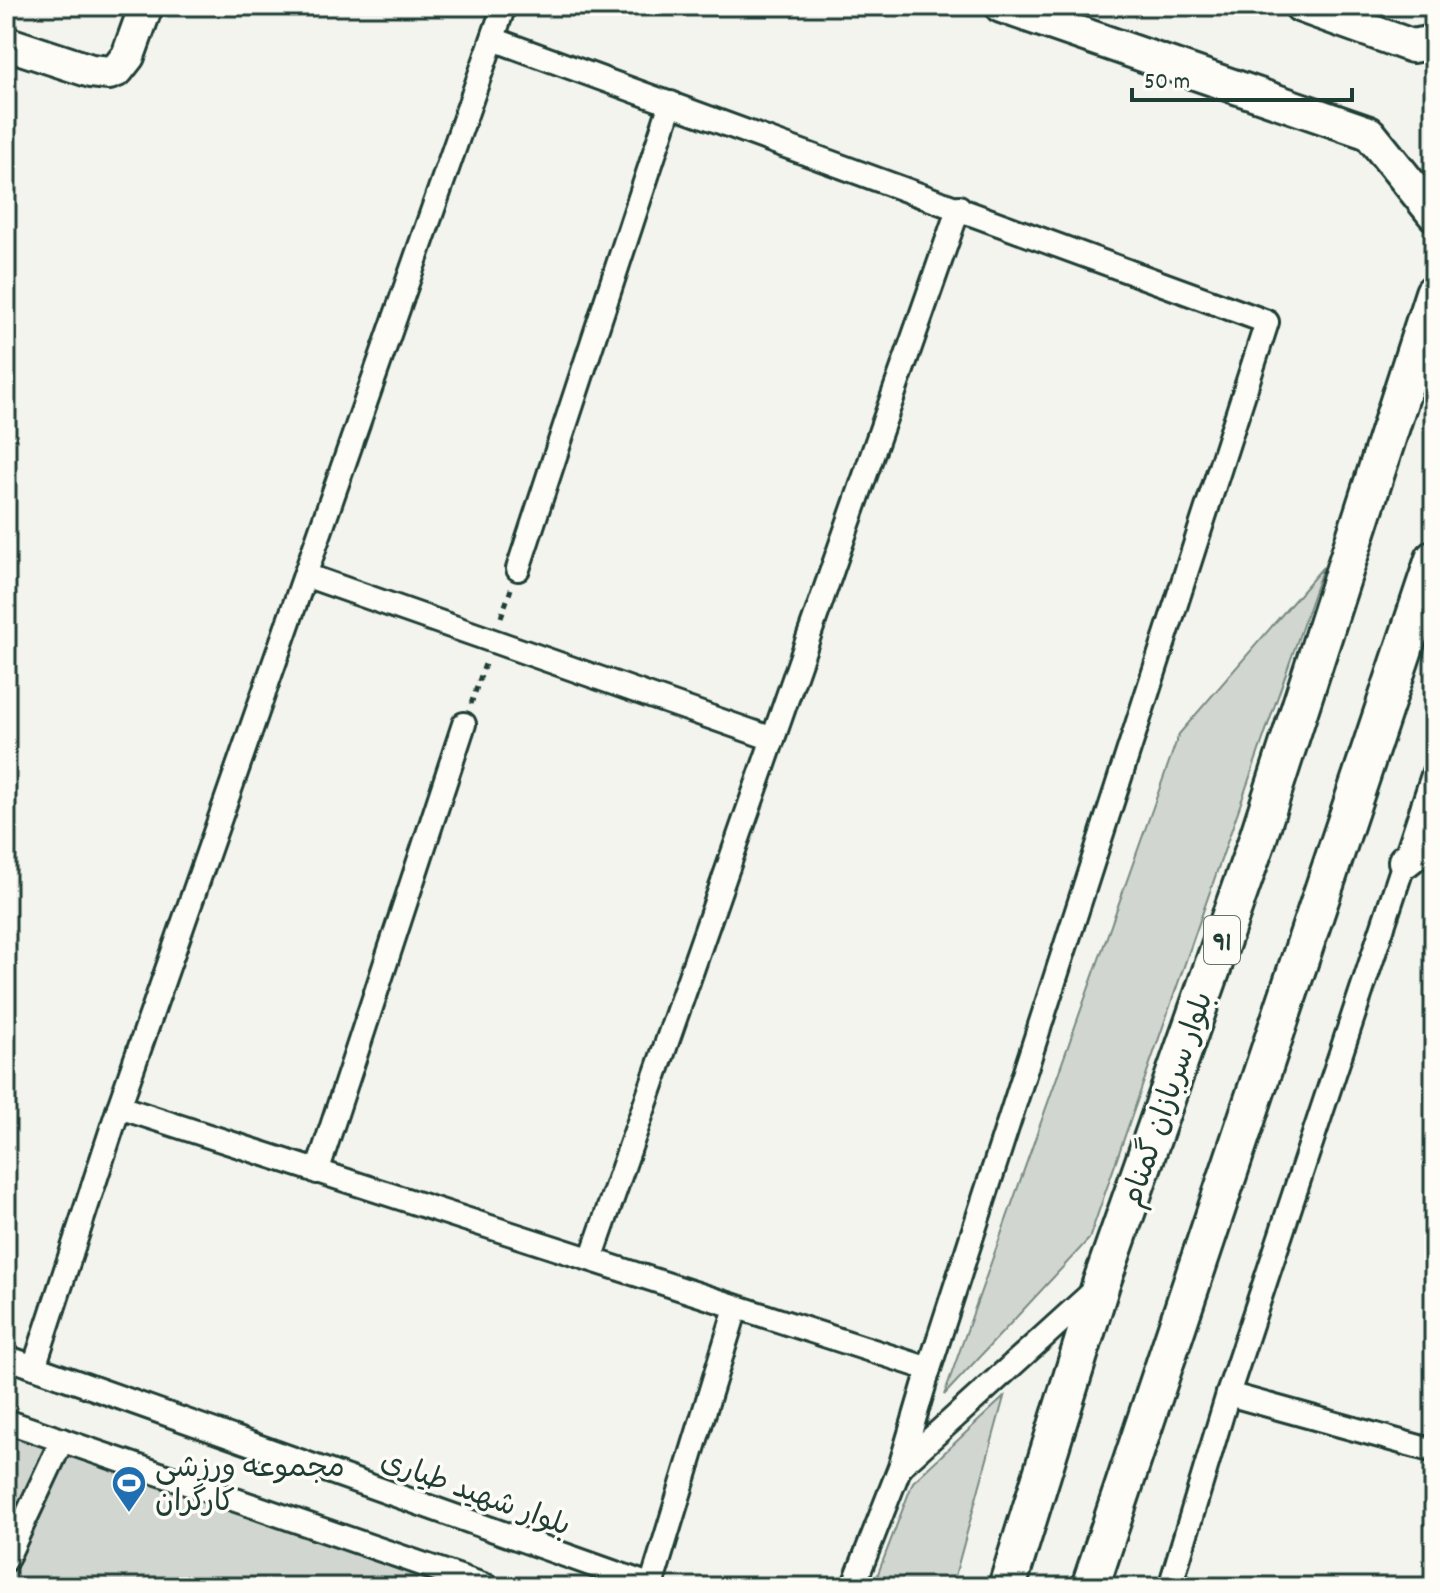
<svg xmlns="http://www.w3.org/2000/svg" width="1440" height="1593" font-family="Dekko,'Playpen Sans Arabic',sans-serif">
<rect width="100%" height="100%" fill="#f4f4ef"/>
<filter id="ink" filterUnits="userSpaceOnUse"><feTurbulence type="fractalNoise" baseFrequency=".0125" numOctaves="2"/><feDisplacementMap in="SourceGraphic" scale="16" xChannelSelector="R" yChannelSelector="G"/><feConvolveMatrix kernelMatrix="1 2 1 2 8 2 1 2 1" color-interpolation-filters="sRGB"/></filter>
<g filter="url(#ink)">
<g fill="#d1d6d1" stroke="#788a82" stroke-width="2">
<path d="M1323,567L1089,1239L944,1395L1179,734Z"/>
<path d="M1004,1397L952,1587H873L913,1482Z"/>
<path d="M6,1421L62,1440L443,1587H6Z"/>
</g>
<g fill="none" stroke-linecap="round" stroke-linejoin="round">
<g stroke="#1f3d34" stroke-width="28">
<g id="street">
<path d="M493,39L1267,322L929,1369"/>
<path d="M518,569L671,103"/>
<path d="M305,575L773,739"/>
<path d="M119,1107L929,1369L900,1467L853,1587"/>
<path d="M317,1172L464,724"/>
<path d="M591,1259L959,207"/>
<path d="M6,1357L655,1587"/>
<path d="M34,1367L119,1107L504,6"/>
<path d="M1228,1394L1434,1451"/>
<path d="M6,1421L489,1587"/>
<path d="M901,1466L1095,1290"/>
<path d="M6,1560L62,1440"/>
<path d="M651,1586L736,1308"/>
<path d="M1170,1587L1228,1394L1434,772"/>
</g>
</g>
<g stroke="#1f3d34" stroke-width="38">
<g id="secondary">
<path d="M1001,6L1369,133L1434,214"/>
<path d="M1301,6L1412,46L1434,42"/>
<path d="M6,43L91,71L109,73L117,70L128,56L146,6"/>
<path d="M1405,861L1434,838"/>
</g>
</g>
<g stroke="#1f3d34" stroke-width="42">
<g id="primary">
<path d="M1007,1587L1101,1284L1258,838L1434,293"/>
<path d="M1090,1587L1434,559"/>
</g>
</g>
<g stroke="#1f3d34" stroke-width="5" stroke-dasharray="6 6" stroke-linecap="butt">
<path d="M501,617L511,589"/>
<path d="M471,704L485,664"/>
</g>
<use href="#street" stroke="#fdfcf7" stroke-width="22"/>
<use href="#secondary" stroke="#fdfcf7" stroke-width="32"/>
<use href="#primary" stroke="#fdfcf7" stroke-width="36"/>
</g>
</g>
<defs>
<g id="stadium-pin" transform="scale(1.8)"><path d="M0 17L-7.5 6A9.5 9.5 0 1 1 7.5 6Z" fill="#1f6fb2" stroke="#fdfcf7"/><path d="M0-5a6.5 5 0 1 0 0 10a6.5 5 0 1 0 0-10ZM-3.5-1.8h7v3.6h-7Z" fill="#fff"/></g>
</defs>
<g fill-rule="evenodd">
<use href="#stadium-pin" x="129" y="1483"/>
</g>
<g text-anchor="middle" stroke-width="7" stroke-linejoin="round" paint-order="stroke">
<rect fill="#fdfcf7" stroke="#62766e" stroke-width="2" x="1204" y="916" width="36" height="48" rx="6"/>
<g font-size="28" font-weight="bold" fill="#1f3d34">
<text x="1222" y="950">91</text>
</g>
<g font-size="30" fill="#1f3d34" stroke="#fdfcf7">
<text transform="translate(1166 1099) rotate(-71)" y="10">بلوار سربازان گمنام</text>
<text transform="translate(476 1492) rotate(20)" y="10">بلوار شهید طیاری</text>
</g>
<g font-size="30" fill="#1f3d34" stroke="#fdfcf7" text-anchor="start">
<text x="155" y="1476">مجموعه ورزشی<tspan x="155" dy="34">کارگران</tspan></text>
</g>
</g>
<rect width="1440" height="1593" fill="none" stroke="#fdfcf7" stroke-width="32"/>
<rect x="16" y="16" width="1408" height="1561" fill="none" stroke="#1f3d34" stroke-width="3" filter="url(#ink)"/>
<path d="M1132 88v12h220v-12" fill="none" stroke="#1f3d34" stroke-width="4"/>
<text x="1144" y="88" font-size="24" fill="#1f3d34" stroke="#fdfcf7" stroke-width="6" paint-order="stroke">50 m</text>
</svg>
